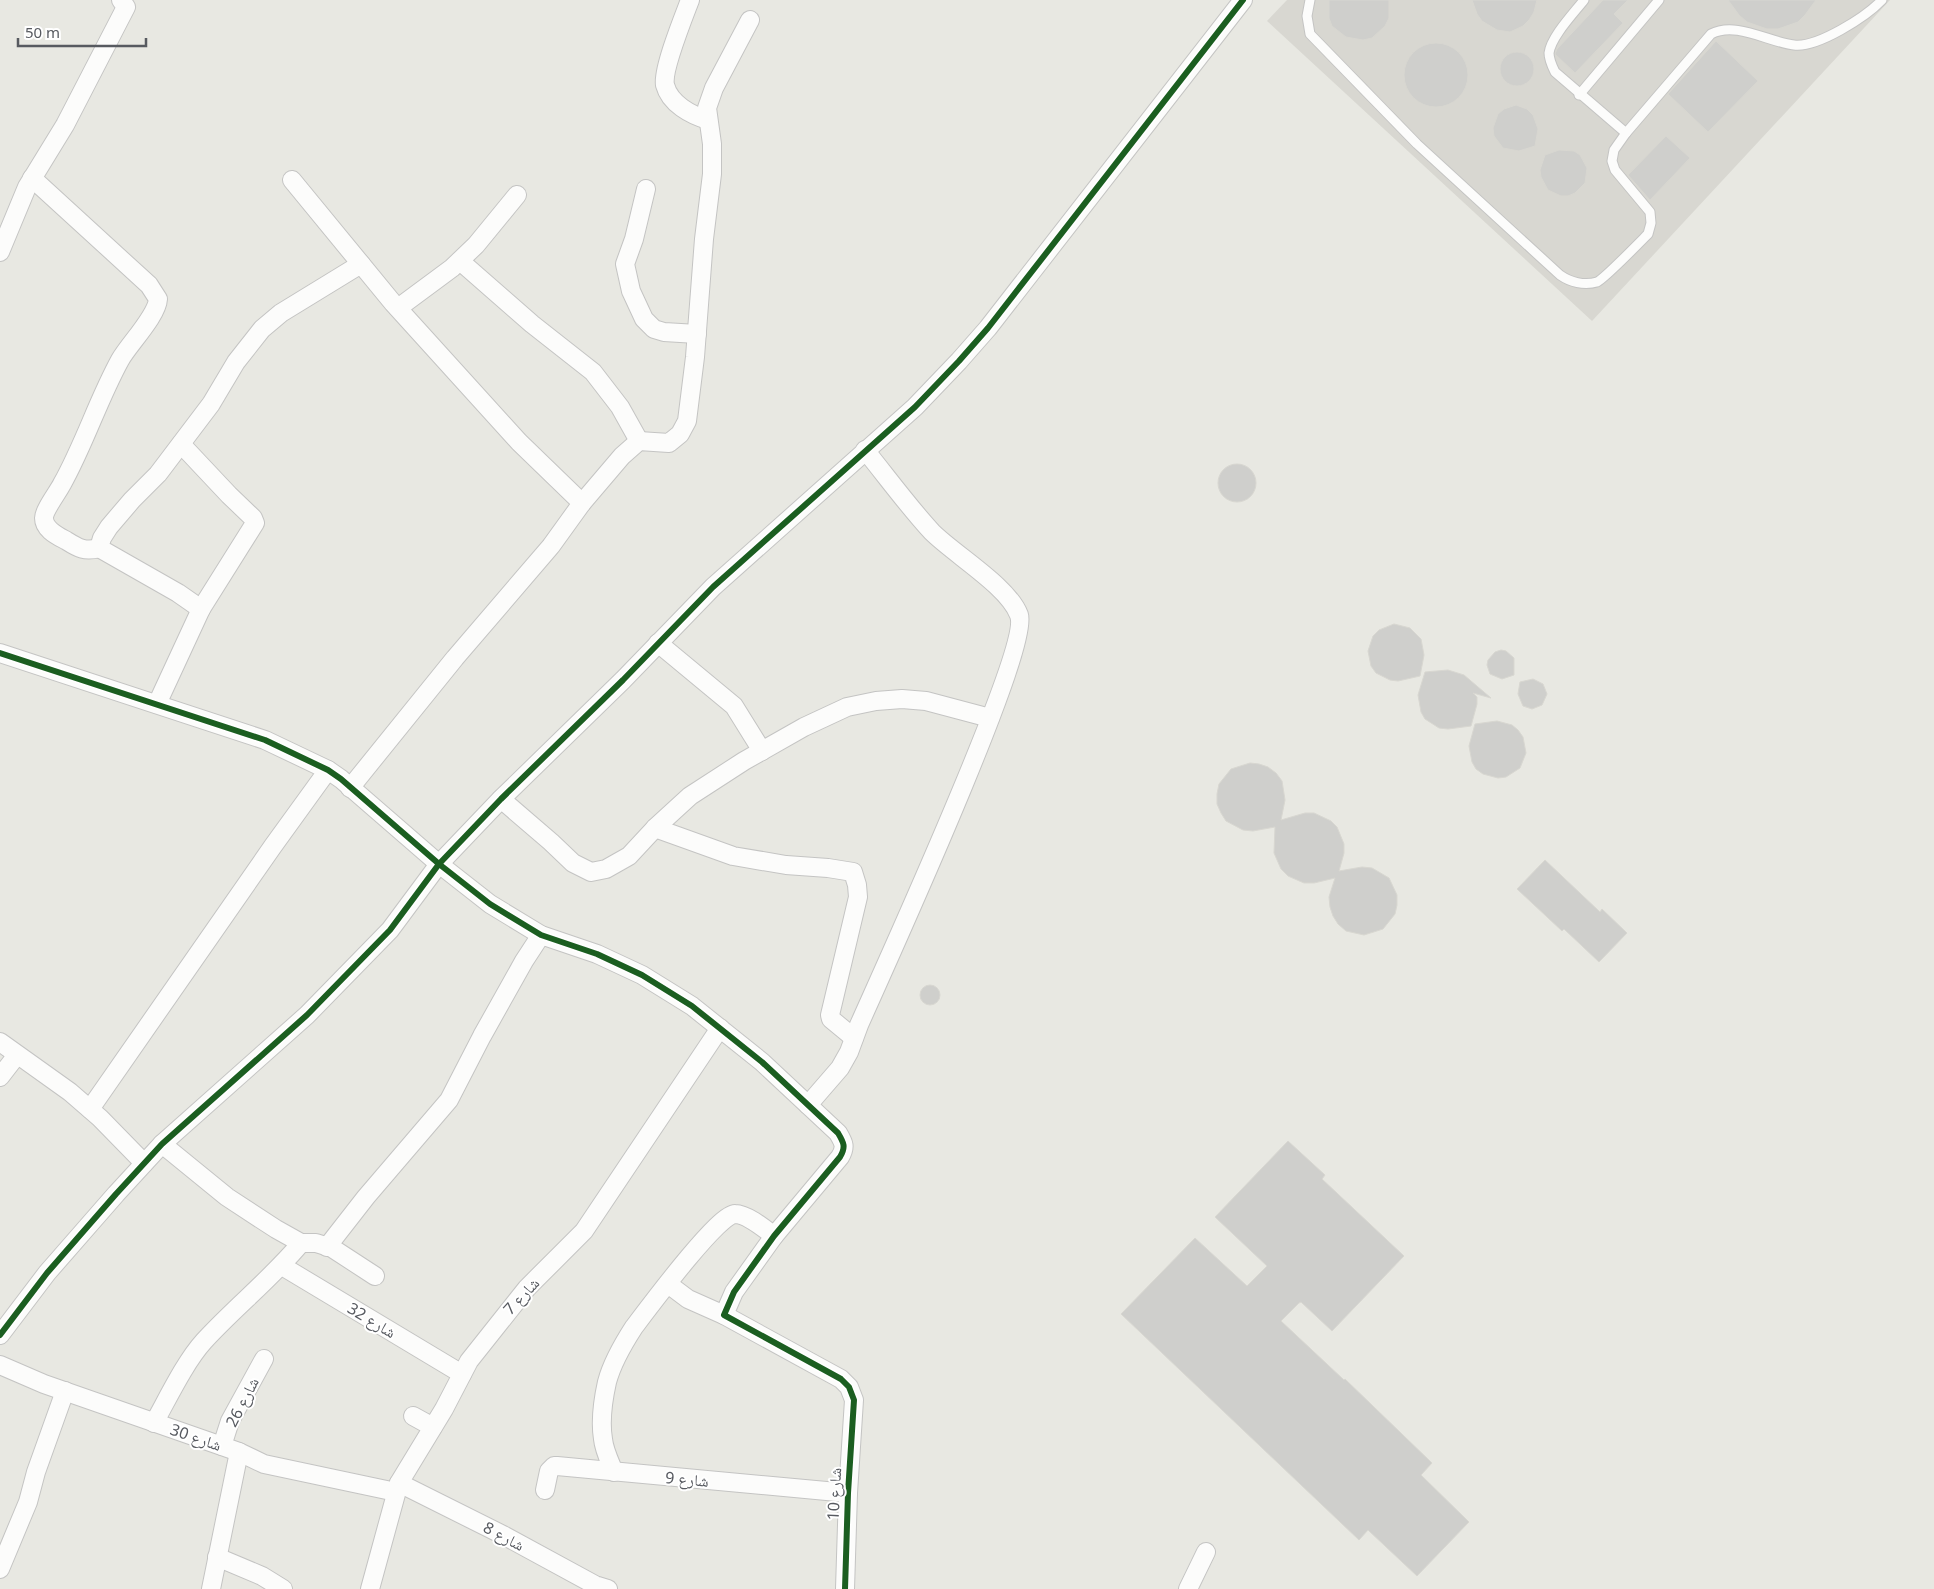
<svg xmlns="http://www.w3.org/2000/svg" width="1934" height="1589" font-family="'Noto Sans','Noto Naskh Arabic',sans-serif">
<rect width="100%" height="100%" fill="#e8e8e2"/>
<path fill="#d8d7d1" d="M1287,0H1890L1592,321L1267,21Z"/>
<g fill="#cfcfcc" stroke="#d8d7d1">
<path d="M1329,0H1389V18L1385,26L1372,38L1363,40L1346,37L1332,26L1329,18Z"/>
<path d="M1472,0H1537L1534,12L1529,20L1523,26L1510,32L1497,30L1482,21L1477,14Z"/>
<path d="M1603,0H1628L1614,14L1623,23L1575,73L1555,54L1557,49Z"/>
<path d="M1728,0H1816L1805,15L1798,22L1778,29H1767L1747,22L1739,15Z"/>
<path d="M1716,41L1758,81L1708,132L1668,94Z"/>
<circle cx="1436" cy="75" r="32"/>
<circle cx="1517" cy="69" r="17"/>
<path d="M1516,105L1527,109L1533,115L1538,129L1535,146L1519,151L1503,148L1494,136L1493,128L1498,114L1504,109Z"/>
<path d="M1666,136L1690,158L1650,200L1628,175Z"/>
<path d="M1559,150L1574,151L1580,155L1587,168L1585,183L1575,193L1568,196H1561L1548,190L1541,177L1540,170L1545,155Z"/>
<circle cx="1237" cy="483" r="19"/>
<path d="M1394,624L1410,628L1421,639L1424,655L1420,676L1398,681L1390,680L1376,673L1371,666L1368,651L1373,636L1379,630Z"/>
<path d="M1501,650L1506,651L1514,658V675L1502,679L1490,674L1487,665L1488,660L1495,652Z"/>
<path d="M1448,670L1464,675L1491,698L1473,693L1477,697V704L1471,726L1448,729L1439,728L1425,719L1421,712L1418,695L1425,672Z"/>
<path d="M1533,679L1543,684L1547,694L1542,705L1532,709L1523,706L1518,694L1520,682Z"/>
<path d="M1497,721L1512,725L1518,730L1523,737L1526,753L1520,768L1506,777L1498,778L1483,774L1476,769L1472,762L1469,746L1475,724Z"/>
<path d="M1250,763L1259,764L1268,767L1276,773L1282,781L1285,800L1281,820L1305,813H1314L1331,821L1337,827L1344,844V853L1339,871L1362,867L1372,868L1389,878L1397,895V905L1395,914L1383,929L1364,935L1346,931L1338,924L1333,916L1330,907L1329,897L1335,878L1314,883H1304L1288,876L1281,869L1274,853L1275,827L1253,831L1243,830L1226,821L1221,813L1217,804V794L1219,784L1231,769Z"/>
<path d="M1545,860L1600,912L1602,909L1627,933L1599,962L1564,929L1562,931L1517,889Z"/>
<circle cx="930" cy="995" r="10"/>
<path d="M1288,1141L1325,1175L1322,1179L1404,1256L1332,1331L1301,1302L1299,1303L1281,1321L1344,1380L1345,1379L1432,1463L1421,1475L1469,1522L1417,1576L1368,1530L1359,1540L1121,1314L1195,1238L1247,1286L1267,1266L1215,1217Z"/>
</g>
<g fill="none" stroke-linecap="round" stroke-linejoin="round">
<g stroke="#c4c4c3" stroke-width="11">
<g id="lane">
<path d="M1310,0L1307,16L1310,34L1417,144L1560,275C1570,282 1584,286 1597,282C1604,279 1640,242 1648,234L1651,223L1650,212L1615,170L1612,161L1614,150L1626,133L1711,34C1736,21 1768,42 1794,45C1817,48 1866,17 1882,0"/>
<path d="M1584,0C1573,14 1551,37 1549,53C1549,60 1552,66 1555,72L1626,133"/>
<path d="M1579,95L1659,0"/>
</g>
</g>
<g stroke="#c4c4c3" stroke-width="20">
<g id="street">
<path d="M690,0C684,16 662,70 665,85C670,104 691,115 708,120"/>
<path d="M32,178L149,285L158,299C157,316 129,344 120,360C98,400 84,445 62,484C58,492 44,510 44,518C44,530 58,536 67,541C78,548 85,552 99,548"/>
<path d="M292,180L393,303L519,442L582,503"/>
<path d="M646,189L634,239L625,264L631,291L644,319L654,329L664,332L697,334"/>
<path d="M0,252L27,187L65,125L126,7L121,0"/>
<path d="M460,261L532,324L593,372L620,407L639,441"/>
<path d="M398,308L452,268L476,245L517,195"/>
<path d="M201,609L178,593L99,548L102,538L109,527L132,500L158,474L211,404L236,362L262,329L281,313L361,264"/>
<path d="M658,643L734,706L762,751"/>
<path d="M0,653L265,740L328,770L341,779L439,864L490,904L541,935L597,954L642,975L692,1006L762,1062L838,1133C844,1143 846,1147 840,1157L774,1236L734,1292L724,1315L841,1379L849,1387L854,1400L848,1493L845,1589"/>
<path d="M157,704L201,609L255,523L253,518L229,495L181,444"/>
<path d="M350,788L455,658L551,546L582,503L622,456L639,441L669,443L680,434L687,421L695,357L704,239L712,174V144L707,108L714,88L750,20"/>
<path d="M501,799L551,842L573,863L591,872L606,869L629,856L655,828L690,796L744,761L804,727L847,707L876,701L902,699L926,701L990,718"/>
<path d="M655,828L733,856L786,865L828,868L853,872L857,885L858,897L830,1015L831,1019L854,1038"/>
<path d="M0,1042L70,1092L100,1118L144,1163"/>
<path d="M0,1077L17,1055"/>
<path d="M808,1105L840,1068L849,1052L859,1025C882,973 1031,647 1019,615C1008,586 955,555 932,532C908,506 887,477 865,450"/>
<path d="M90,1109L273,846L328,770"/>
<path d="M162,1144L227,1197L276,1229L301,1243H316L332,1248L375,1276"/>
<path d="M327,1247L366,1197L449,1100L482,1036L524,961L541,935"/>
<path d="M282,1266L462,1374"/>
<path d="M668,1284L688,1299L724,1315"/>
<path d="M0,1335L47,1273L116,1194L162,1144L307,1015L390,930L439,864L501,799L623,680L713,587L915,407L959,361L988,328L1243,0"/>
<path d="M0,1365L44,1384L239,1452L264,1464L396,1492"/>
<path d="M413,1416L433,1427"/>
<path d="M154,1423C168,1398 185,1362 204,1341C235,1307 271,1279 301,1243"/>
<path d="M222,1446L230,1421L264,1359"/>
<path d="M614,1472C610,1462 604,1450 603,1439C600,1421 603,1400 607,1382C612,1363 623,1344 634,1327C647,1310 719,1213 735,1214C747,1214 765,1229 774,1236"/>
<path d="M399,1483L503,1535L595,1585L608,1589"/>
<path d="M545,1490L549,1471L554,1466H557L848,1493"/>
<path d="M217,1557L262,1576L283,1589"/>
<path d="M0,1569L28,1502L36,1472L65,1391"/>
<path d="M211,1589L239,1452"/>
<path d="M370,1589L399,1483L444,1409L469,1361L527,1288L584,1231L720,1028"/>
<path d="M1188,1589L1206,1552"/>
</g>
</g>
<use href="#lane" stroke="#fcfcfb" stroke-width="9"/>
<use href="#street" stroke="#fcfcfb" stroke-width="18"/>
<g stroke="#fff" stroke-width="9">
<g id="cycleway">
<path d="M0,653L265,740L328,770L341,779L439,864L490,904L541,935L597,954L642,975L692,1006L762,1062L838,1133C844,1143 846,1147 840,1157L774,1236L734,1292L724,1315L841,1379L849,1387L854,1400L848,1493L845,1589"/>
<path d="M0,1335L47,1273L116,1194L162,1144L307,1015L390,930L439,864L501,799L623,680L713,587L915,407L959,361L988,328L1243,0"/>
</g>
</g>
<use href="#cycleway" stroke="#1b5e20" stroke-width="6"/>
</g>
<g text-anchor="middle" stroke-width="4" stroke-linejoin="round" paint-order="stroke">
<g font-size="16" fill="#575a60" stroke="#fff">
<text transform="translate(521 1296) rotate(-47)" y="6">شارع 7</text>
<text transform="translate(372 1320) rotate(31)" y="6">شارع 32</text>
<text transform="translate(242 1402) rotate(-63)" y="6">شارع 26</text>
<text transform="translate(196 1437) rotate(19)" y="6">شارع 30</text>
<text transform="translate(687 1479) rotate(5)" y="6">شارع 9</text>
<text transform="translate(834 1494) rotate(-87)" y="6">شارع 10</text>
<text transform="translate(504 1536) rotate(28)" y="6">شارع 8</text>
</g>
</g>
<path d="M18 38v8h128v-8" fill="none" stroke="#575a60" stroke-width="2.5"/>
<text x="25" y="38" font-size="15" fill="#575a60" stroke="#ffffff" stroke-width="4" paint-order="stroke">50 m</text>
</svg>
